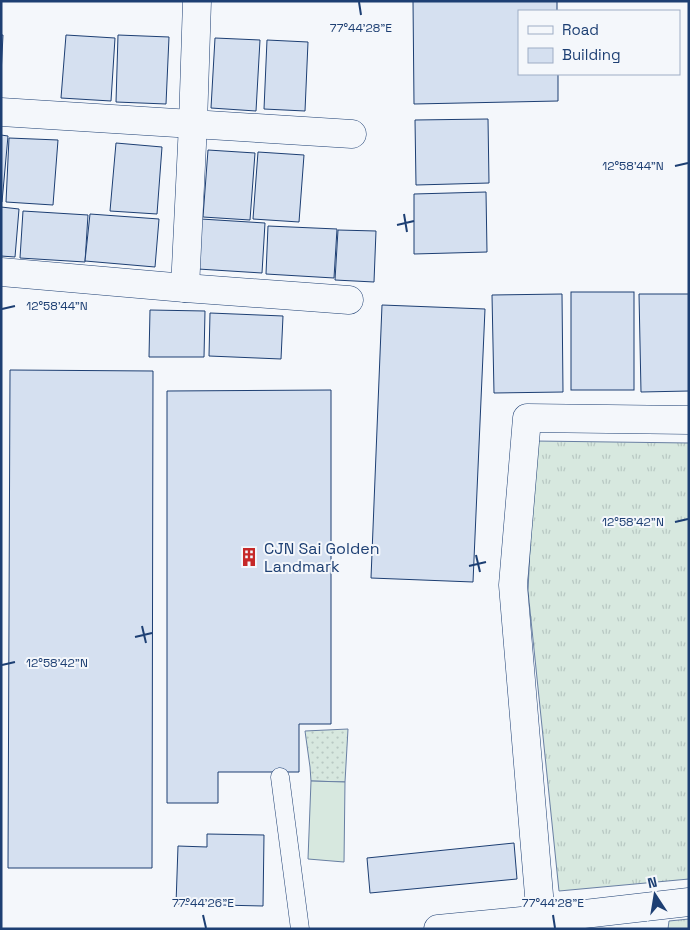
<svg xmlns="http://www.w3.org/2000/svg" width="690" height="930" font-family="'Space Grotesk',sans-serif">
<defs>
<pattern id="grass-tufts" width="24" height="20" patternUnits="userSpaceOnUse" patternTransform="scale(1.25)"><rect width="24" height="20" fill="#d7e8df"/><path d="M3 7l-1-3M5 7V3M7 7l1-3M15 17l-1-3M17 17v-4M19 17l1-3" fill="none" stroke="#b8c8c3"/></pattern>
<pattern id="park-dots" width="8" height="8" patternUnits="userSpaceOnUse" patternTransform="scale(1.25)"><rect width="8" height="8" fill="#d7e8df"/><path d="M2 2h.1M6 6h.1" fill="none" stroke="#b8c8c3" stroke-width="1.8" stroke-linecap="round"/></pattern>
</defs>
<rect width="100%" height="100%" fill="#f4f7fb"/>
<g fill="url(#grass-tufts)" stroke="#687fa3">
<path d="M535,441L689,443V879L559,891L528,591Z"/>
<path d="M689,919V929H668L669,921Z"/>
</g>
<path fill="url(#park-dots)" stroke="#687fa3" d="M348,729L345,782L311,781L310,767L305,731Z"/>
<path fill="#d7e8df" stroke="#687fa3" d="M311,781L345,782L344,862L308,859Z"/>
<g fill="#d5e0f0" stroke="#1d3f73">
<path d="M413,1H557V11H519V74H558V101L414,104Z"/>
<path d="M1,35H3L1,75Z"/>
<path d="M66,35L115,38L111,101L61,98Z"/>
<path d="M118,35L169,37L166,104L116,102Z"/>
<path d="M215,38L260,40L256,111L211,108Z"/>
<path d="M267,40L308,42L305,111L264,109Z"/>
<path d="M488,119L489,183L416,185L415,120Z"/>
<path d="M1,135L8,136L2,202H1Z"/>
<path d="M9,138L58,140L53,205L6,202Z"/>
<path d="M116,143L162,147L157,214L110,211Z"/>
<path d="M208,150L255,153L250,220L203,217Z"/>
<path d="M258,152L304,155L299,222L253,219Z"/>
<path d="M486,192L487,252L414,254V194Z"/>
<path d="M1,207L19,209L15,257L1,256Z"/>
<path d="M23,211L88,215L85,262L20,258Z"/>
<path d="M90,214L159,219L155,267L85,261Z"/>
<path d="M201,219L265,223L262,273L198,269Z"/>
<path d="M268,226L337,229L334,278L266,274Z"/>
<path d="M338,230L376,231L374,282L335,280Z"/>
<rect x="571" y="292" width="63" height="98"/>
<path d="M562,294L563,392L494,393L492,295Z"/>
<path d="M639,294H689V391L641,392Z"/>
<path d="M382,305L485,309L473,582L371,578Z"/>
<path d="M150,310L205,311L204,357H149Z"/>
<path d="M210,313L283,316L281,359L209,356Z"/>
<path d="M10,370L153,371L152,868H8Z"/>
<path d="M331,390V724H299V772H218V803H167V391Z"/>
<path d="M207,834L264,835L263,906L176,904L178,846L207,847Z"/>
<path d="M514,843L517,879L370,893L367,858Z"/>
</g>
<g fill="none" stroke-linecap="round" stroke-linejoin="round">
<g stroke="#1d3f73" stroke-width="19">
<path id="service" d="M280,777L300,929"/>
</g>
<g stroke="#1d3f73" stroke-width="29">
<g id="minor">
<path d="M1,112L352,134"/>
<path d="M1,272L185,288L349,300"/>
<path d="M185,288L193,124L197,1"/>
<path d="M541,919L513,585L527,418L689,420"/>
<path d="M438,929L541,919L689,902"/>
</g>
</g>
<use href="#service" stroke="#f4f7fb" stroke-width="18"/>
<use href="#minor" stroke="#f4f7fb" stroke-width="28"/>
</g>
<path fill="none" stroke="#1d3f73" stroke-width="2" d="M359,2L361,15M675,166L688,163M404,214L407,232M397,225L414,221M2,309L15,306M675,522L688,519M476,555L480,572M469,566L486,562M142,626L146,643M135,637L152,633M2,665L15,662M203,915L206,928M553,915L555,928"/>
<defs>
<g id="building-bare" transform="scale(1.5)"><path d="M-4-6H4V6H1V3H-1V6H-4ZM-2.5-4.3h1.7v1.8h-1.7ZM.8-4.3h1.7v1.8H.8ZM-2.5-1h1.7V.8h-1.7ZM.8-1h1.7V.8H.8Z" fill="#c62828" stroke="#f4f7fb" stroke-width="2.5" paint-order="stroke"/></g>
</defs>
<g fill-rule="evenodd">
<use href="#building-bare" x="249" y="557"/>
</g>
<g text-anchor="middle" stroke-width="4" stroke-linejoin="round" paint-order="stroke">
<g font-size="16" fill="#1d3f73" stroke="#f4f7fb" text-anchor="start">
<text x="264" y="554">CJN Sai Golden<tspan x="264" dy="18">Landmark</tspan></text>
</g>
</g>
<g font-size="12" text-anchor="middle" fill="#1d3f73" stroke="#f4f7fb" stroke-width="4" stroke-linejoin="round" paint-order="stroke">
<text x="361" y="32">77°44'28"E</text>
<text x="633" y="170">12°58'44"N</text>
<text x="57" y="310">12°58'44"N</text>
<text x="633" y="526">12°58'42"N</text>
<text x="57" y="667">12°58'42"N</text>
<text x="203" y="907">77°44'26"E</text>
<text x="553" y="907">77°44'28"E</text>
</g>
<rect width="690" height="930" fill="none" stroke="#1d3f73" stroke-width="5"/>
<rect x="518" y="10" width="162" height="65" fill="#f4f7fb" stroke="#9eadc5"/>
<rect x="528" y="26" width="25" height="8" fill="#f4f7fb" stroke="#9eadc5"/>
<text x="562" y="35" font-size="15" fill="#1d3f73">Road</text>
<rect x="528" y="48" width="25" height="15" fill="#d5e0f0" stroke="#9eadc5"/>
<text x="562" y="60" font-size="15" fill="#1d3f73">Building</text>
<g transform="translate(655 895) rotate(348)" stroke="#f4f7fb" stroke-width="4" paint-order="stroke">
<path d="M0-4L9 19L0 12L-9 19Z" fill="#1d3f73"/>
<text y="-8" font-size="14" font-weight="bold" text-anchor="middle" fill="#1d3f73">N</text>
</g>
</svg>
